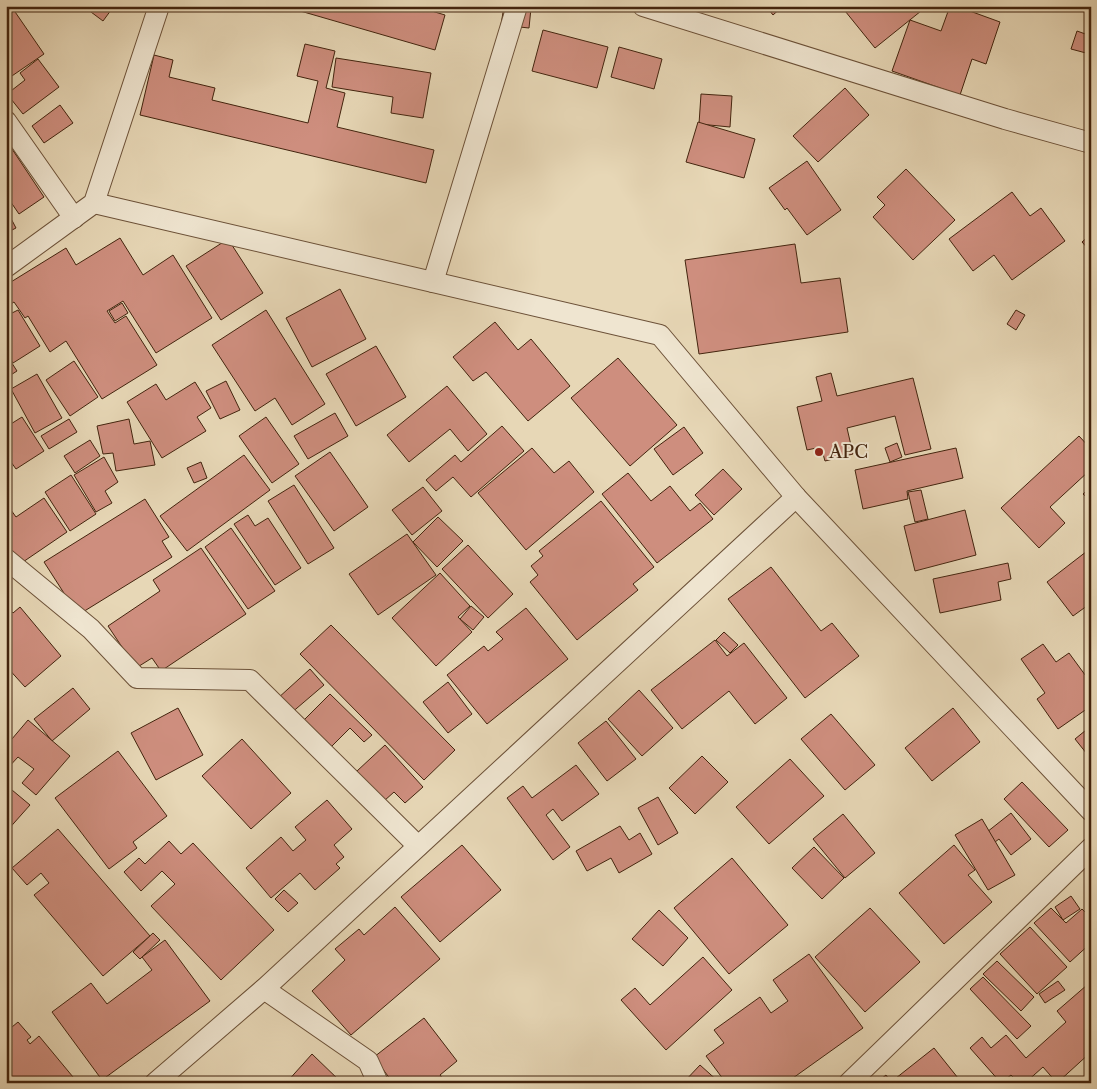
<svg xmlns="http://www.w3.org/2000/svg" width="1097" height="1089" font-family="'Libre Caslon Text',serif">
<rect width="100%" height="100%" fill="#e7d7b6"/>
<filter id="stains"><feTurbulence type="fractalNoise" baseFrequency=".004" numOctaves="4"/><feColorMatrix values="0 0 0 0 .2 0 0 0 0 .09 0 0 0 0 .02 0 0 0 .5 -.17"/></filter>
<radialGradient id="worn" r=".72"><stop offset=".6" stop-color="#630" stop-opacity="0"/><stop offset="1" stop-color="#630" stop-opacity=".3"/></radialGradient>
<g fill="#ce8e7e" stroke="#43240e">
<path d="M6,6H11L44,54L6,80Z"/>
<path d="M83,6H114L103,21Z"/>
<path d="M283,6H415L445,15L435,50Z"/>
<path d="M504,6L531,8L529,28L501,25Z"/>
<path d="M766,6H783L773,15Z"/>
<path d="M841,6H926V7L875,48Z"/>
<path d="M950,6H956L1000,22L986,64L972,59L960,95L892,71L910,20L941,31Z"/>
<path d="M543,30L608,47L597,88L532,71Z"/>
<path d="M1077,31L1091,36L1086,53L1071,49Z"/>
<path d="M305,44L335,51L326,88L345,93L337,127L434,150L426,183L140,115L154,55L173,60L169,77L215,88L212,100L308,123L318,81L297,76Z"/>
<path d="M619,47L662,59L654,89L611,77Z"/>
<path d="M336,58L431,73L423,118L391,113L393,97L332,87Z"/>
<path d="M38,59L59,87L23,114L7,94L25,80L20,73Z"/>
<path d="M845,88L869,115L818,162L793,136Z"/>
<path d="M701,94L732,96L730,127L699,124Z"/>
<path d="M60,105L73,123L44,143L32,126Z"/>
<path d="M698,122L755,139L744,178L686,162Z"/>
<path d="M6,140L44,197L19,214L6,195Z"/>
<path d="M807,161L841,210L807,235L787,208L785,210L769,188Z"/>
<path d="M906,169L955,220L913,260L873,217L885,205L877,197Z"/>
<path d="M1012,192L1030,216L1041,208L1065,241L1012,280L994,255L973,271L949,239Z"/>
<path d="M6,209L16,228L6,233Z"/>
<path d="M1091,234V252L1082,242Z"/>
<path d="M120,238L143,275L173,255L212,318L156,353L123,301L107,311L115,323L126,316L157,365L102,399L66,341L50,352L28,316L25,318L14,302L6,307V285L66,248L76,265Z"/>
<path d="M228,239L263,293L221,320L186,266Z"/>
<path d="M795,244L801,283L840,278L848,332L699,354L685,260Z"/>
<path d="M340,289L366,339L312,367L286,318Z"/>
<path d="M122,303L128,313L115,321L109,311Z"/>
<path d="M18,310L40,346L13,363L6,351V316Z"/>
<path d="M266,310L325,404L292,425L275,398L255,411L212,345Z"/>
<path d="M1016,310L1025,315L1016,330L1007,324Z"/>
<path d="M495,322L518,350L531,339L570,386L528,421L486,372L473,381L453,357Z"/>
<path d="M376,346L406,397L356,426L326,374Z"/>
<path d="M6,354L17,371L6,378Z"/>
<path d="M618,358L677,425L630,466L571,398Z"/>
<path d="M74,361L98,397L70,416L46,380Z"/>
<path d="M831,373L837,396L913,378L931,449L905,455L895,416L847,428L853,454L825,461L821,447L807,450L797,407L822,401L816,377Z"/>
<path d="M37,374L62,418L35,433L11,389Z"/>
<path d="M226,381L240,410L220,419L206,391Z"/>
<path d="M195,382L211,408L197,417L206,431L162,458L127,402L156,384L166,400Z"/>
<path d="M447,386L487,434L468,451L450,429L409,462L387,435Z"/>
<path d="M335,413L348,436L308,459L294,436Z"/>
<path d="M22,417L44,451L16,469L6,455V427Z"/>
<path d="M266,417L299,464L272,483L239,436Z"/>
<path d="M69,419L77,432L49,449L41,436Z"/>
<path d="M129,419L134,444L150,441L155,465L116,471L113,453L103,454L97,426Z"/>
<path d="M502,426L524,451L471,497L453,477L436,491L426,480L455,455L461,462Z"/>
<path d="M684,427L703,453L673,475L654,449Z"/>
<path d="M1079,436L1091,449V473L1089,471L1050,507L1065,523L1039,548L1001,508Z"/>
<path d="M90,440L100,456L75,473L64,456Z"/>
<path d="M897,443L902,457L890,462L885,448Z"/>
<path d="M532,448L554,473L569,461L594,492L526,550L478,493Z"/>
<path d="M956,448L963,478L907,491L908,499L863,509L855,470Z"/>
<path d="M330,452L368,507L334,531L295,476Z"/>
<path d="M244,455L270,490L187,551L160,516Z"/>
<path d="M104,457L118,482L105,491L112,503L96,512L74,475Z"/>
<path d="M201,462L207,478L194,483L187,468Z"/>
<path d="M723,469L742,489L714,515L695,495Z"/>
<path d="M628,473L651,501L670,486L690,511L700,503L713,519L657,563L602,494Z"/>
<path d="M71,475L96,514L70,531L45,492Z"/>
<path d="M294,485L334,548L308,564L268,501Z"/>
<path d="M1091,486V502L1083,494Z"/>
<path d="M423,487L442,511L412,535L392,510Z"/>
<path d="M921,490L928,519L915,522L908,492Z"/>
<path d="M44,498L67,532L20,564L6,545V503L16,517Z"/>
<path d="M145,499L169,537L162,541L172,557L78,615L44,562Z"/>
<path d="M601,501L654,567L633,584L638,590L577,640L530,582L538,575L531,566L543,556L539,551Z"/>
<path d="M965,510L976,555L915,571L904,526Z"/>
<path d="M248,515L255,526L268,518L301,568L275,585L234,524Z"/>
<path d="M438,517L463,541L437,567L413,542Z"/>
<path d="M231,528L275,591L248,609L205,547Z"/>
<path d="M407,534L436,575L378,615L349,574Z"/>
<path d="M468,545L513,594L488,618L442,569Z"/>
<path d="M201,548L246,614L161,671L152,658L136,668L108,626L160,591L153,580Z"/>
<path d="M1091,548V603L1073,616L1047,582Z"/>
<path d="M1008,563L1011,579L998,582L1001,600L940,613L933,579Z"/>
<path d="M771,567L821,631L832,623L859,656L805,698L728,599Z"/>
<path d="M440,573L470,606L458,617L472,632L436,666L392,618Z"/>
<path d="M6,606L13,613L20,607L61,656L25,687L6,666Z"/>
<path d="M471,606L484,617L473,630L460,619Z"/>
<path d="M526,608L568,659L487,724L447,675L484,646L488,651L503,639L496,632Z"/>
<path d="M331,625L455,750L424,780L300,654Z"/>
<path d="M724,632L738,645L730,653L716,640Z"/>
<path d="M715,640L727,656L744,643L787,698L755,724L729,691L682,729L651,690Z"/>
<path d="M1043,644L1056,662L1069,653L1091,683V706L1058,729L1037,699L1045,693L1021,659Z"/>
<path d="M310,669L324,685L290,714L277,699Z"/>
<path d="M448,682L472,714L448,733L423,702Z"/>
<path d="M73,688L90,709L52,741L34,719Z"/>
<path d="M639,690L673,728L642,756L608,719Z"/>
<path d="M330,694L372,735L364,742L350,728L330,748L303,721Z"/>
<path d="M178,708L203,755L156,780L131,733Z"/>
<path d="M953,708L980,742L932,781L905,748Z"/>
<path d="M831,714L875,765L845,790L801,739Z"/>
<path d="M28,720L70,756L36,795L22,783L34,769L18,757L6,770V746Z"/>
<path d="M606,721L636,759L607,781L578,743Z"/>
<path d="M1091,726V759L1075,739Z"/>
<path d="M242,739L291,793L251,829L202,776Z"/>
<path d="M385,745L423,787L405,803L394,792L384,801L357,771Z"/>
<path d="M118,751L167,816L133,842L137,848L109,869L55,798Z"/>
<path d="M702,756L728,782L695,814L669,788Z"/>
<path d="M790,759L824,796L769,844L736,807Z"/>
<path d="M576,765L599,794L562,821L553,809L546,815L570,847L553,860L507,798L523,786L532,798Z"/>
<path d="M1022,782L1068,830L1049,847L1004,799Z"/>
<path d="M6,785L30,805L6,832Z"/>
<path d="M658,797L678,833L658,845L638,808Z"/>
<path d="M327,800L352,829L334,845L344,857L336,864L340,868L315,890L300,873L271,898L246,868L281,837L293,851L306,840L295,827Z"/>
<path d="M1011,813L1031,839L1011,855L999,839L995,842L987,832Z"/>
<path d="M843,814L875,853L845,878L813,839Z"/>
<path d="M982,819L1015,875L988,890L955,835Z"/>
<path d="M620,826L629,840L640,833L652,854L619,873L611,858L587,871L576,851Z"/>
<path d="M58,829L150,936L103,976L34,895L49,883L41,873L27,885L12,868Z"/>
<path d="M169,841L181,854L193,843L274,930L221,980L151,906L175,884L162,871L141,891L124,872L139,858L145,864Z"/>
<path d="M462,845L501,890L440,942L401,897Z"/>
<path d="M954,845L975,870L968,875L992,902L944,944L899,893Z"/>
<path d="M814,847L844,878L822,899L792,868Z"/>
<path d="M732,858L788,925L729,974L674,908Z"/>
<path d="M284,890L298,903L288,912L275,899Z"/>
<path d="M1071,896L1080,909L1063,920L1055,907Z"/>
<path d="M395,907L440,959L351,1035L312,991L345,960L335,949L359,929L364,935Z"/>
<path d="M870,908L920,962L865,1012L815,957Z"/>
<path d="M1051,908L1066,923L1082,909L1091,918V943L1070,962L1034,923Z"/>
<path d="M659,910L688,938L663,966L632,939Z"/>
<path d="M1030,927L1067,967L1037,994L1000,954Z"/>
<path d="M153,933L160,940L140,959L133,952Z"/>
<path d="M165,940L210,1001L102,1080L52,1012L91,983L107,1004L152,970L142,957Z"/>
<path d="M809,954L863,1028L786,1083H726L706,1056L724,1043L714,1030L760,997L771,1013L788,1001L773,980Z"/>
<path d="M703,957L732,990L666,1050L621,1000L635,988L650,1005Z"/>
<path d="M997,961L1034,997L1021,1011L983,974Z"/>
<path d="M983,977L1031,1026L1017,1039L970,989Z"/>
<path d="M1058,981L1065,990L1045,1003L1039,994Z"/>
<path d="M1087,985L1091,989V1052L1057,1083L1043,1067L1025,1083H1019L1011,1075L1001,1083L970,1048L982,1037L991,1048L1006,1035L1026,1058L1066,1022L1057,1011Z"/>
<path d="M424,1018L457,1061L440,1075L446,1083H403L400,1079L393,1083L374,1057Z"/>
<path d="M18,1022L31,1037L27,1040L30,1044L39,1036L78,1083H6V1032Z"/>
<path d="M934,1048L962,1083H876L886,1075L891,1082Z"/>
<path d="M312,1054L342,1083H286Z"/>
<path d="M700,1065L720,1083H683Z"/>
</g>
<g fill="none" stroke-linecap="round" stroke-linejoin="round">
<g stroke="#6c5138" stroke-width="22">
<g id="minor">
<path d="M643,6L1005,119L1091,143"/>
<path d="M6,121L74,218"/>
<path d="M94,203L660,335L796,497L1091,811"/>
<path d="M6,267L94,203L159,6"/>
<path d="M433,282L517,6"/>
<path d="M6,559L91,629L137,678L250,680L418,846"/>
<path d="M264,989L368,1061L378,1083"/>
<path d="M155,1083L264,989L796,497"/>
<path d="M849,1083L1091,848"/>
</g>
</g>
<use href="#minor" stroke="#efe5d0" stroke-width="20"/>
</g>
<circle fill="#8f2418" stroke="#efe5d0" stroke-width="2" cx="819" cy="452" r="5"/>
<g text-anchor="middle" stroke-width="4" stroke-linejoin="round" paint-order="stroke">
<g font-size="18" fill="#43240e" stroke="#efe5d0" text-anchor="start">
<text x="829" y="458">APC</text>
</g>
</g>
<rect width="1097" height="1089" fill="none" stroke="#e7d7b6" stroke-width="25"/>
<rect x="8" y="8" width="1082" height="1074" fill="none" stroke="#43240e" stroke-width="2.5"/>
<rect x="12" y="12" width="1072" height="1064" fill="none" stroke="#43240e"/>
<rect width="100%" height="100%" filter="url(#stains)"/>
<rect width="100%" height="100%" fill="url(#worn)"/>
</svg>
